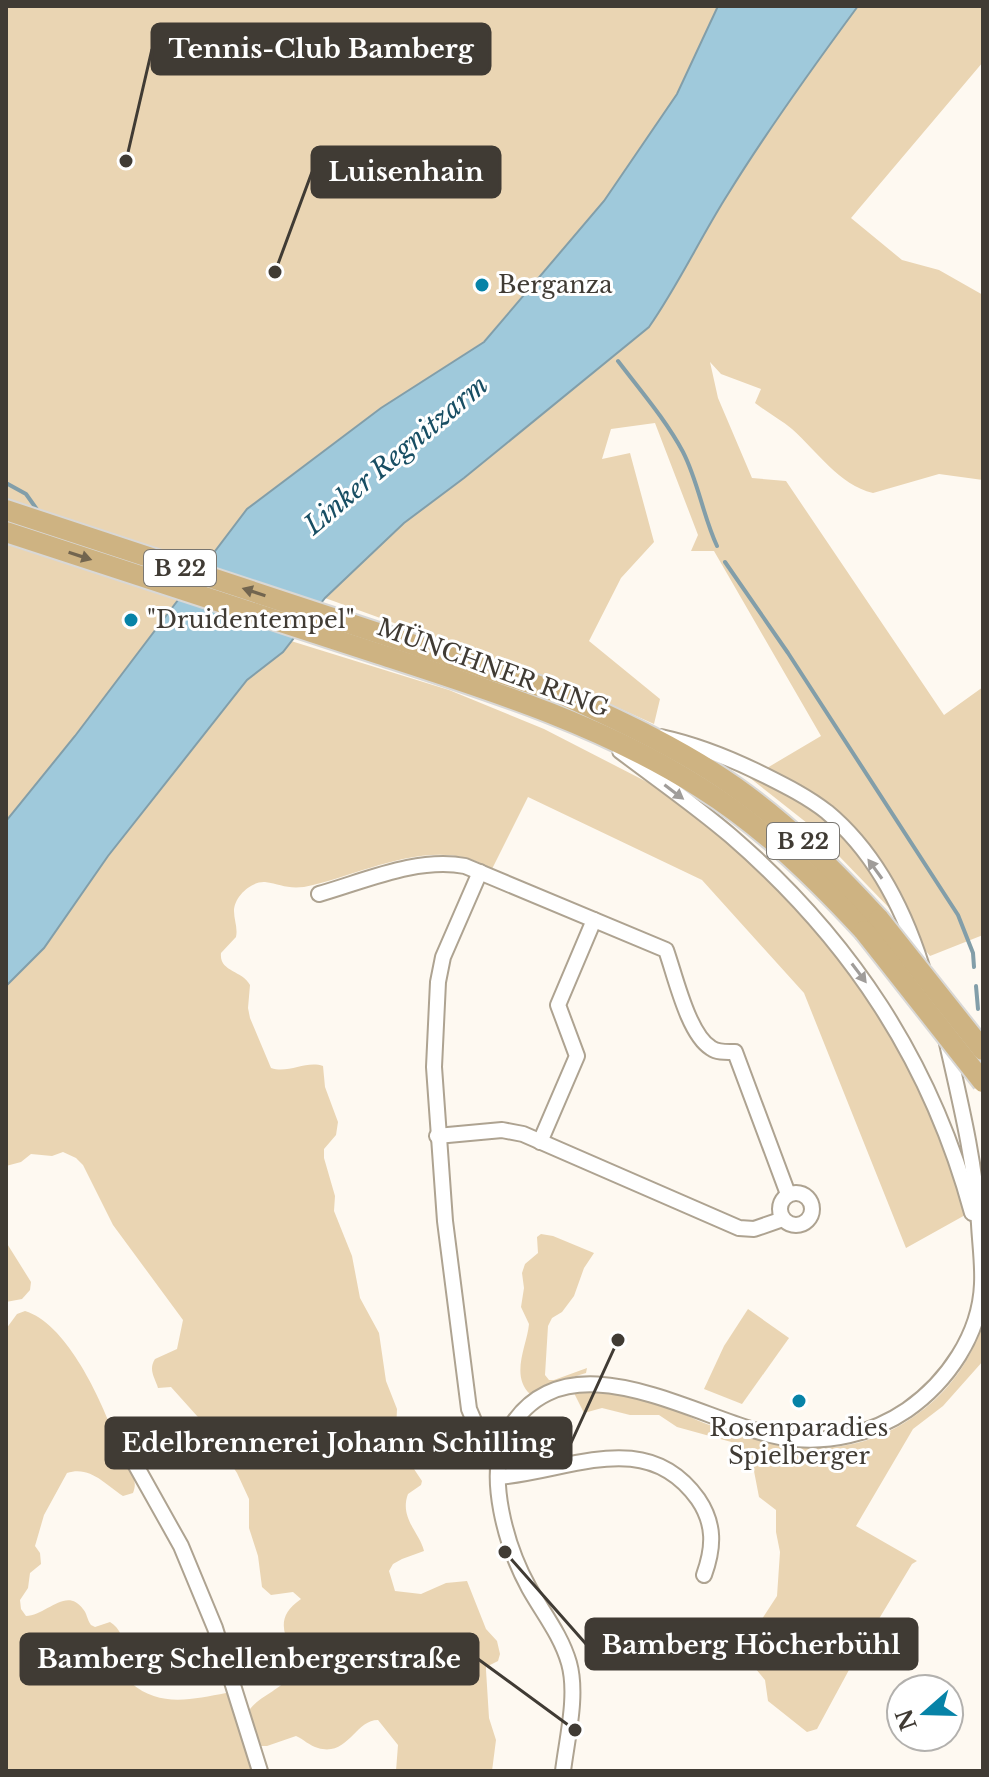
<svg xmlns="http://www.w3.org/2000/svg" width="989" height="1777" font-family="'Libre Baskerville',serif">
<rect width="100%" height="100%" fill="#fef9f1"/>
<g fill="#ead5b3">
<path d="M6,6H718L677,94L604,201L483,342L381,408L248,509L204,565L6,500Z"/>
<path d="M858,6H983V62L851,218L902,260L939,270L983,295V480L939,474L873,493C839,485 817,451 792,429C781,420 767,412 755,403L761,389L721,374L710,362L718,398L752,478L786,481L944,715L983,687V935L930,956L898,917L807,823L750,778L821,736L714,551H691L698,535L655,423L611,429L602,459L630,453L654,542L621,578L589,641L660,699L654,724L576,689L325,598L404,523L464,478L649,327C679,284 700,238 728,194C768,129 813,67 858,6Z"/>
<path d="M6,540L180,597L75,736L6,821Z"/>
<path d="M291,641L449,690L544,729L651,784L730,841L798,908L871,998L932,1110L967,1214L906,1248L804,993L702,880L528,797L492,869C435,833 363,875 304,887C286,889 280,884 265,882C251,881 234,897 234,911C234,920 238,928 236,937L221,953C219,972 242,970 250,985L248,1008L250,1018L271,1068C289,1074 306,1060 323,1066L325,1087L338,1122L336,1135L324,1149V1158L335,1196L334,1211L352,1256L360,1298L379,1333L386,1381L397,1409L396,1432L406,1457L422,1481L421,1485L408,1494C399,1518 420,1533 424,1551L402,1559L393,1564L389,1571L395,1591L421,1594L446,1583L467,1581L486,1629L497,1641L500,1654L498,1661L486,1667V1670L489,1718L496,1740L492,1771H396L398,1745L378,1720C355,1720 348,1757 318,1748C310,1746 303,1739 296,1736L267,1746H259L251,1723L250,1709C262,1694 284,1689 292,1672C303,1649 262,1626 301,1599L293,1592L271,1595L262,1587L258,1556L249,1528V1499L237,1473L206,1426L171,1387L158,1388C155,1378 148,1370 155,1359L177,1349L183,1320L113,1225L83,1165L76,1158L63,1152L52,1156L31,1154L21,1162L6,1166V986L44,948L108,856L247,680L283,652Z"/>
<path d="M541,1234L553,1236L594,1253L584,1268L574,1296L562,1312L552,1318L548,1326L545,1375L549,1380H554L587,1368L586,1373L543,1386L530,1394C510,1375 527,1346 529,1324L521,1307L524,1288L522,1273L525,1264L538,1253L537,1237Z"/>
<path d="M6,1242L31,1282L30,1290L22,1299L6,1302Z"/>
<path d="M748,1309L789,1338L742,1404L704,1389L724,1346Z"/>
<path d="M25,1311C65,1323 98,1393 112,1430C115,1436 114,1442 117,1448C125,1463 140,1476 133,1493L123,1496C106,1485 90,1465 67,1473L44,1515L35,1546L40,1553L41,1564L30,1573L28,1588L20,1600L21,1609L26,1616C46,1616 66,1586 83,1609C87,1613 87,1620 91,1625L95,1627L110,1622C130,1634 123,1664 131,1683C160,1708 193,1699 226,1693L231,1696L256,1771H6V1329L17,1314Z"/>
<path d="M983,1318V1361L943,1406L913,1429L856,1526L917,1561L912,1564L856,1657L817,1729L807,1732L768,1701L765,1680L755,1668L751,1649L758,1625L777,1596L780,1552L776,1532V1510L759,1497L754,1471L743,1450L735,1443L677,1427L659,1415H630L602,1408L584,1413L574,1393C600,1392 626,1394 653,1401C670,1406 686,1416 704,1423C782,1452 853,1465 924,1409C952,1387 976,1353 983,1318Z"/>
</g>
<path fill="#9fc9db" stroke="#829ea9" stroke-width="2" d="M718,6H858C813,67 768,129 728,194C700,238 679,284 649,327L464,478L404,523L325,598L283,652L247,680L108,856L44,948L6,986V821L75,736L247,509L381,408L484,342L604,201L677,94Z"/>
<g fill="none" stroke-linecap="round" stroke-linejoin="round">
<g stroke="#829ea9" stroke-width="4">
<path d="M618,361C640,390 666,420 683,452C698,481 703,516 717,546"/>
<path d="M6,483L26,494L38,511"/>
<path d="M725,562L788,653L958,915L973,953L974,967"/>
<path d="M976,986L978,1009"/>
</g>
<g stroke="#aea391" stroke-width="18">
<g id="minor">
<path d="M661,737C698,745 730,758 764,775C786,786 808,797 827,812C874,851 904,910 922,967"/>
<path d="M620,751C657,779 696,806 731,836C850,939 931,1061 972,1213"/>
<path d="M480,872L443,957L438,982L434,1067L445,1221L469,1409L480,1435L500,1451"/>
<path d="M319,894C365,881 417,857 465,866L666,950C675,975 688,1034 711,1048C718,1053 727,1052 735,1052L788,1194"/>
<path d="M437,1136L502,1130L523,1134L739,1228L754,1229L783,1219"/>
<path d="M540,1142L577,1056L558,1005L594,920"/>
<circle cx="796" cy="1209" r="16"/>
<path d="M125,1446L181,1546L215,1628L260,1771"/>
<path d="M498,1477C568,1472 646,1426 698,1499C715,1524 714,1547 704,1575"/>
<path d="M563,1771C567,1738 578,1695 569,1663C561,1635 543,1613 529,1588C507,1548 484,1474 508,1431C568,1328 705,1426 786,1438C828,1444 872,1434 907,1410C947,1382 980,1335 982,1284C983,1264 980,1244 979,1224C975,1161 960,1101 946,1039"/>
</g>
</g>
<g stroke="#d9d8d6" stroke-width="24">
<g id="primary">
<path d="M6,510L557,692C618,720 680,748 735,787C789,825 835,871 879,919"/>
<path d="M6,532C130,573 255,613 379,654C490,690 602,725 701,788C763,827 815,878 864,931"/>
</g>
</g>
<use href="#minor" stroke="#fff" stroke-width="14"/>
<use href="#primary" stroke="#ceb382" stroke-width="20"/>
<g stroke="#d9d8d6" stroke-width="24" stroke-linecap="butt">
<g id="primary-bridge">
<path d="M879,919L983,1050"/>
<path d="M864,931L983,1082"/>
</g>
</g>
<use href="#primary-bridge" stroke="#ceb382" stroke-width="20"/>
</g>
<defs><path id="oneway-solid" d="M-6-.8H1V-3.2L6.5 0L1 3.2V.8H-6Z" transform="scale(2)"/></defs>
<g fill="#72654f">
<use href="#oneway-solid" transform="translate(80 556) rotate(18)"/>
<use href="#oneway-solid" transform="translate(254 592) rotate(-162)"/>
</g>
<g fill="#a09d9a">
<use href="#oneway-solid" transform="translate(674 792) rotate(37)"/>
<use href="#oneway-solid" transform="translate(875 869) rotate(-126)"/>
<use href="#oneway-solid" transform="translate(859 973) rotate(53)"/>
</g>
<g fill="#0783a7" stroke="#fff" stroke-width="3">
<circle cx="482" cy="285" r="8"/>
<circle cx="131" cy="620" r="8"/>
<circle cx="799" cy="1401" r="8"/>
</g>
<g text-anchor="middle" stroke-width="6" stroke-linejoin="round" paint-order="stroke">
<g fill="#fff" stroke="#797671" stroke-width="2">
<rect x="144" y="550" width="72" height="36" rx="6"/>
<rect x="767" y="823" width="72" height="36" rx="6"/>
</g>
<g font-size="22" font-weight="bold" fill="#403b34">
<text x="180" y="576">B 22</text>
<text x="803" y="849">B 22</text>
</g>
<g font-size="24" fill="#403b34" stroke="#fff" text-anchor="start">
<text x="498" y="293">Berganza</text>
<text x="147" y="628">"Druidentempel"</text>
<text x="799" y="1436" text-anchor="middle">Rosenparadies<tspan x="799" dy="28">Spielberger</tspan></text>
</g>
<g font-size="24" fill="#403b34" stroke="#fff">
<text transform="translate(493 668) rotate(20)" y="8">MÜNCHNER RING</text>
</g>
<g font-size="26" font-style="italic" fill="#184e63" stroke="#fff">
<text transform="translate(396 455) rotate(-40)" y="9">Linker Regnitzarm</text>
</g>
</g>
<path fill="none" stroke="#403b34" stroke-width="3" d="M126 161L152 49M275 272L312 172M618 1340L571 1443M505 1552L586 1644M575 1730L478 1659"/>
<g fill="#403b34" stroke="#fff" stroke-width="3">
<circle cx="126" cy="161" r="8"/>
<circle cx="275" cy="272" r="8"/>
<circle cx="618" cy="1340" r="8"/>
<circle cx="505" cy="1552" r="8"/>
<circle cx="575" cy="1730" r="8"/>
</g>
<g fill="#403b34" stroke="#403b34" stroke-width="3">
<rect x="152" y="24" width="338" height="50" rx="8"/>
<rect x="312" y="147" width="188" height="50" rx="8"/>
<rect x="106" y="1418" width="465" height="50" rx="8"/>
<rect x="586" y="1619" width="331" height="50" rx="8"/>
<rect x="21" y="1634" width="457" height="50" rx="8"/>
</g>
<g font-size="26" text-anchor="middle" font-weight="bold" fill="#fff">
<text x="321" y="58">Tennis-Club Bamberg</text>
<text x="406" y="181">Luisenhain</text>
<text x="338" y="1452">Edelbrennerei Johann Schilling</text>
<text x="751" y="1654">Bamberg Höcherbühl</text>
<text x="249" y="1668">Bamberg Schellenbergerstraße</text>
</g>
<rect width="989" height="1777" fill="none" stroke="#403b34" stroke-width="16"/>
<g transform="translate(925 1713) rotate(250)"><circle r="38" fill="#ffffff" stroke="#b3b1ae" stroke-width="2"/>
<path d="M0-6L14 30L0 20L-14 30Z" fill="#0783a7"/>
<text y="-12" font-size="22" font-weight="bold" text-anchor="middle" fill="#403b34">N</text>
</g>
</svg>
